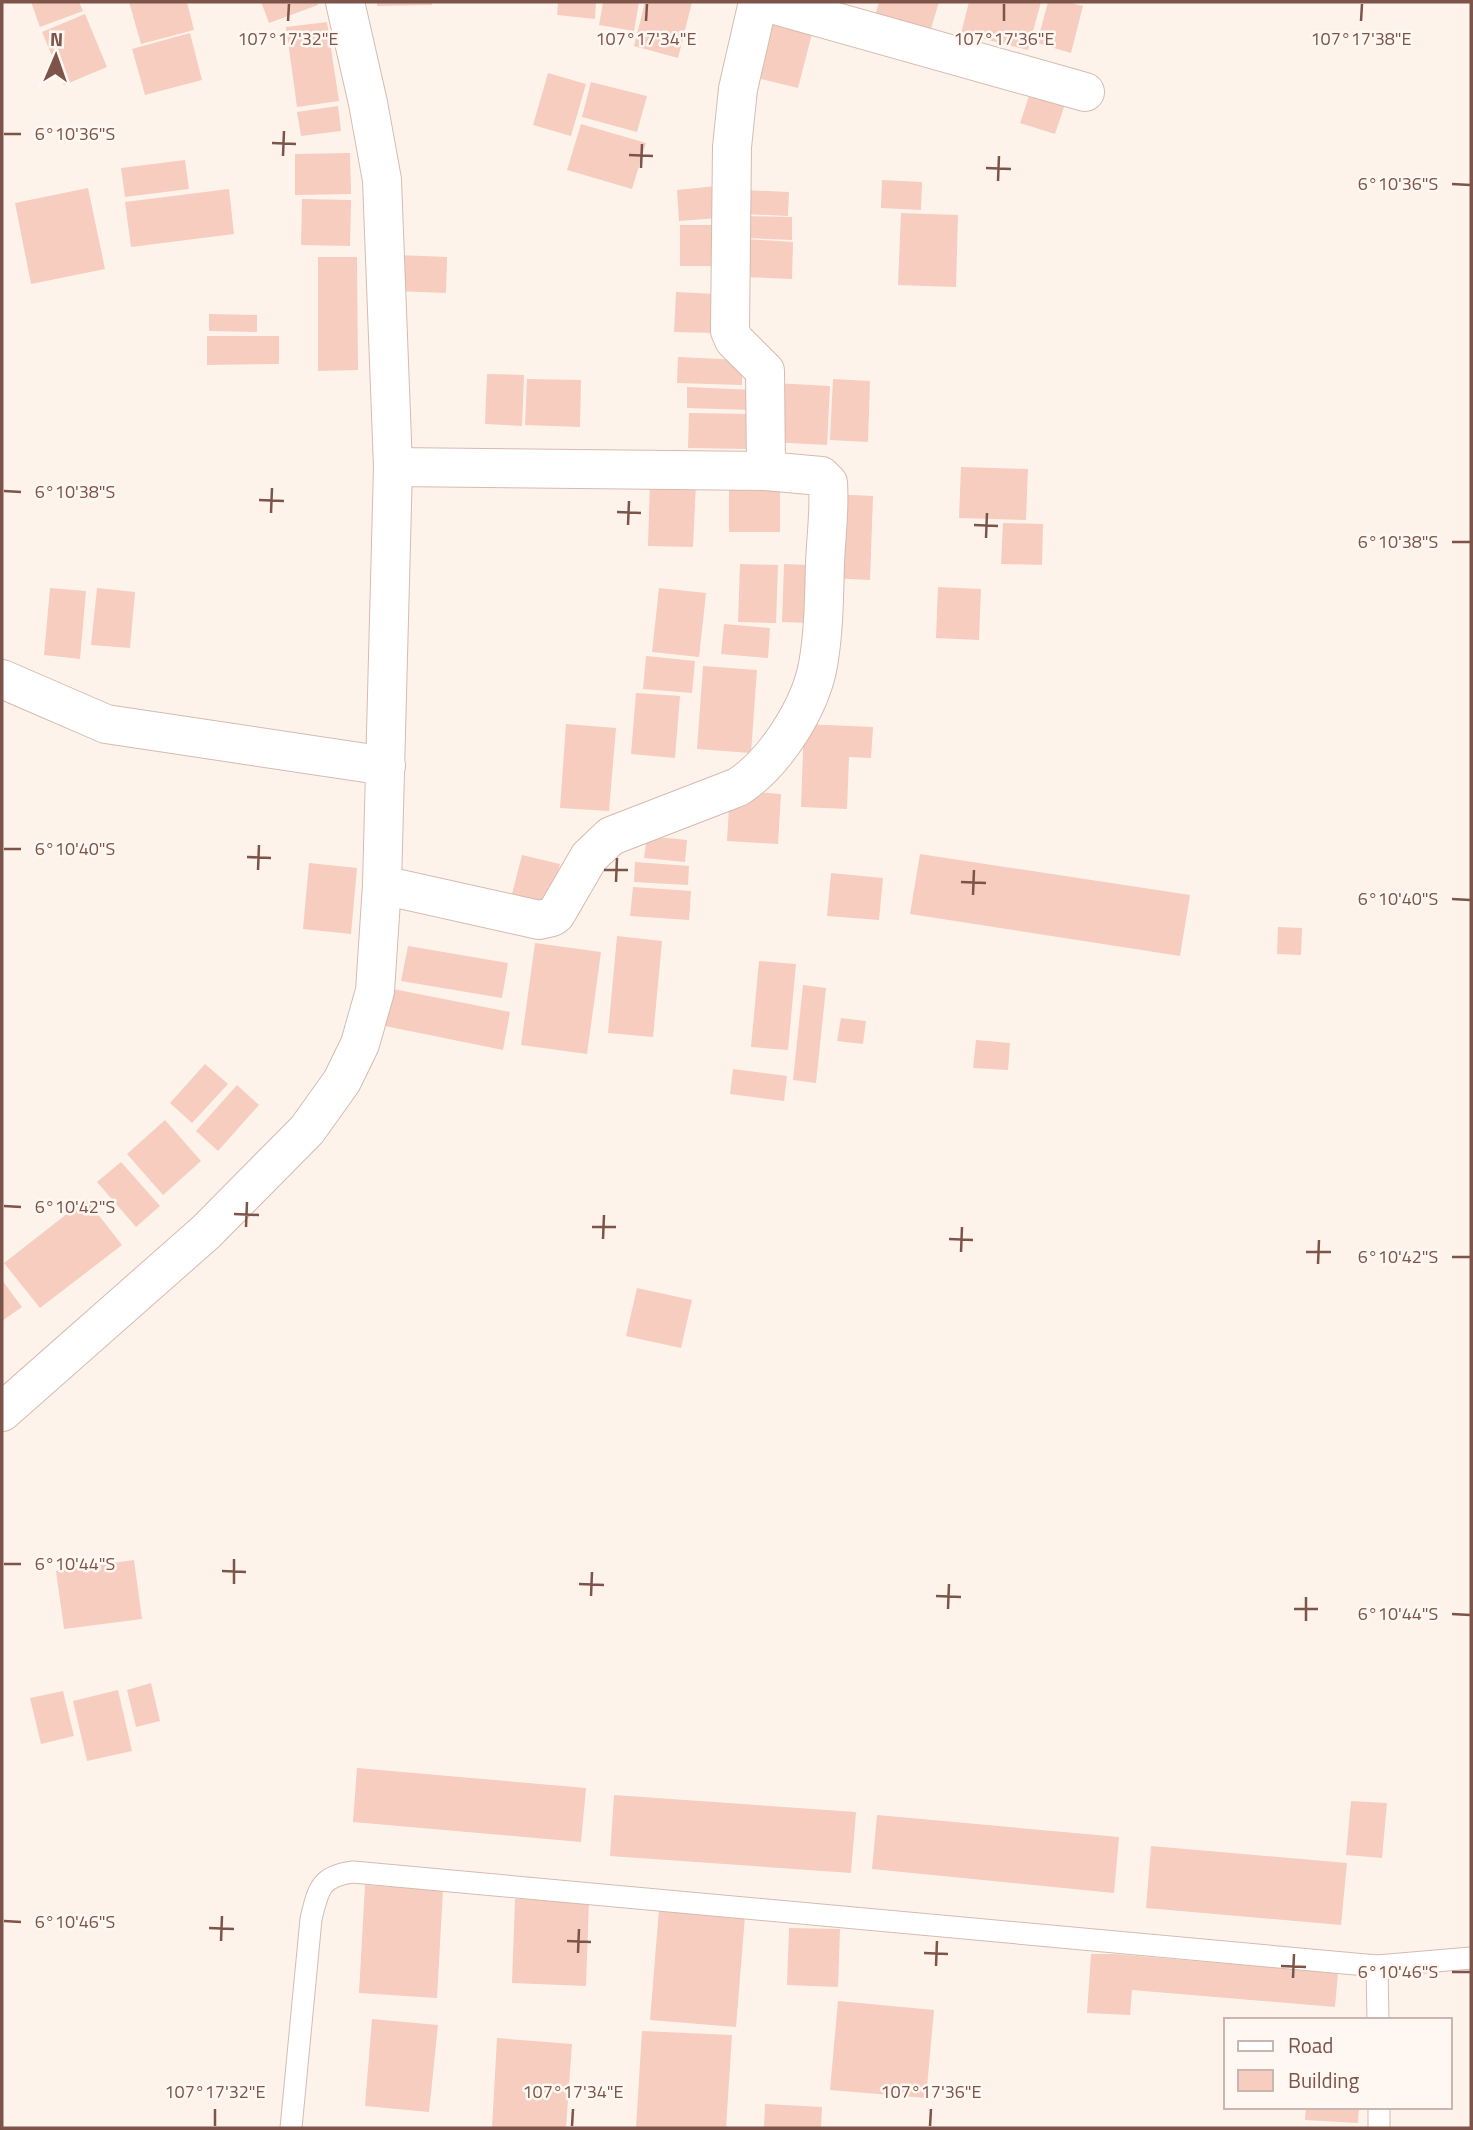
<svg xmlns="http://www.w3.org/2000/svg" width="1473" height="2130" font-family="'Titillium Web',sans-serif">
<rect width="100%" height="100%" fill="#fef3ea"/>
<g fill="#f6cdbf">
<path d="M31,2H79L83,11L40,27Z"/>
<path d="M129,2H187L194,30L141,44Z"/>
<path d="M261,2H317L318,5L269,23Z"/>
<path d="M377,2H432V5L377,6Z"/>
<path d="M558,2H596L595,19L557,15Z"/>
<path d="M603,2H639L634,31L599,25Z"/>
<path d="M645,2H692L678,58L634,46Z"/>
<path d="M879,2H939L929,35L874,19Z"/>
<path d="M969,2H1041L1028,50L961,33Z"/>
<path d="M1048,2H1067L1083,6L1071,53L1037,43Z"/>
<path d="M85,14L107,67L64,85L42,32Z"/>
<path d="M772,20L813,30L798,88L757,78Z"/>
<path d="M327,22L339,101L297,107L286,27Z"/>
<path d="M190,33L202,80L145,95L132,49Z"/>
<path d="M548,73L586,84L571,136L533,125Z"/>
<path d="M1034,81L1069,92L1055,134L1020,123Z"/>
<path d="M591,82L647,96L637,132L582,117Z"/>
<path d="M338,106L341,131L301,136L297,112Z"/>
<path d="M581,124L646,143L632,189L567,170Z"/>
<path d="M350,153L351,194L295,195V154Z"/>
<path d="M185,160L189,189L125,197L121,168Z"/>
<path d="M882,180L922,182L921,210L881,208Z"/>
<path d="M716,186L719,218L679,221L677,190Z"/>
<path d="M88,188L105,269L31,284L15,203Z"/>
<path d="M229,189L234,234L131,247L125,202Z"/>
<path d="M743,190L789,192L788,216L742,214Z"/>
<path d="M302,199L351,200L350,246L301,245Z"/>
<path d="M901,213L958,215L956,287L898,285Z"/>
<path d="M747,216L792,217V240L746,238Z"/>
<rect x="680" y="225" width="41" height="41"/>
<path d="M745,239L793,242L792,279L743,277Z"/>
<path d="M398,255L447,257L446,293L396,291Z"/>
<path d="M318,257H357L358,370L318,371Z"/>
<path d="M676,292L716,294L715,333L674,332Z"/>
<path d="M209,314L257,315V332L209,331Z"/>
<path d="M207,336H279V364L207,365Z"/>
<path d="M678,357L742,360V385L677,383Z"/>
<path d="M487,374L524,375L522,426L485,424Z"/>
<path d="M527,379L581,380L580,427L525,425Z"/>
<path d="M833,379L870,381L868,442L830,440Z"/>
<path d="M774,383L830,386L827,445L771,442Z"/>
<path d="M687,387L753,390L752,410L687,408Z"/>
<path d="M689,413L754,414V449L688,448Z"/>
<path d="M961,467L1028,469L1026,520L959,518Z"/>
<path d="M650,481L696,482L693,547L648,546Z"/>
<rect x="729" y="487" width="51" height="45"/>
<path d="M834,494L873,496L870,580L831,578Z"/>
<path d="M1003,523L1043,524L1042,565L1001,564Z"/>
<path d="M740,564L778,565L776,623L738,622Z"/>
<path d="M784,564L811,565L809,623L782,622Z"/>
<path d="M938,587L981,589L979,640L936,638Z"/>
<path d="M50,588L86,591L80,659L44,655Z"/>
<path d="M97,588L135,592L130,648L91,645Z"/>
<path d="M659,588L706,593L699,657L652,652Z"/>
<path d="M724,624L770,628L768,658L721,654Z"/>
<path d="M646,656L695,661L692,693L643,689Z"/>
<path d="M703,666L757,670L751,753L697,749Z"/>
<path d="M636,693L680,696L675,758L631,754Z"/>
<path d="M566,724L616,728L609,811L560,808Z"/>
<path d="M804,724L873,727L871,758L849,757L847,809L801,807Z"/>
<path d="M730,790L781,794L778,844L727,841Z"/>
<path d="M647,836L687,840L685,862L644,858Z"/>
<path d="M920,854L1190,895L1180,956L910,914Z"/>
<path d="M522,855L560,864L549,907L511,898Z"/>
<path d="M635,862L689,866L688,885L634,882Z"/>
<path d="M309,863L357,868L351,934L303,929Z"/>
<path d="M831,873L883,878L879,920L827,916Z"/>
<path d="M633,887L691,891L689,920L630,916Z"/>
<path d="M1278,927L1302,928L1301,955L1277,954Z"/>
<path d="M617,936L662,941L653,1037L608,1033Z"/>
<path d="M535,943L601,952L587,1054L521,1045Z"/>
<path d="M408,946L508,963L502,998L401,981Z"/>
<path d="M759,961L796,964L788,1050L751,1047Z"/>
<path d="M803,985L826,988L816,1083L793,1080Z"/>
<path d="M388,988L510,1012L503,1050L380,1025Z"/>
<path d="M841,1018L866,1021L863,1044L837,1041Z"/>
<path d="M976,1040L1010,1043L1008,1070L973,1068Z"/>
<path d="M205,1064L228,1084L192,1123L170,1103Z"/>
<path d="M733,1069L787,1076L784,1101L730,1094Z"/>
<path d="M237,1085L259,1105L218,1151L196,1131Z"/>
<path d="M165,1120L201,1161L163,1195L127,1154Z"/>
<path d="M121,1162L160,1206L136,1227L97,1182Z"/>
<path d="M86,1199L122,1245L40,1308L4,1263Z"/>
<path d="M2,1280L22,1307L2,1321Z"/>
<path d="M637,1288L692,1300L681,1348L626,1336Z"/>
<path d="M134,1560L142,1619L64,1629L56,1571Z"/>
<path d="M151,1683L160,1721L136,1727L127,1690Z"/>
<path d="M118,1690L132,1751L87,1761L73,1701Z"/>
<path d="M63,1691L74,1736L41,1744L30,1698Z"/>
<path d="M357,1768L586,1788L581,1842L353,1822Z"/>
<path d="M614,1795L856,1812L851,1873L610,1856Z"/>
<path d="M1351,1801L1387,1803L1382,1858L1346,1855Z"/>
<path d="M877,1815L1119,1837L1114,1893L872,1869Z"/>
<path d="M1151,1846L1347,1863L1341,1925L1146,1908Z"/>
<path d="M365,1885L443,1890L437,1998L359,1993Z"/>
<path d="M515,1899L589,1901L586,1986L512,1983Z"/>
<path d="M659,1909L745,1916L736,2027L650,2020Z"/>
<path d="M789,1928L840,1929L838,1987L787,1985Z"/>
<path d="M1091,1954H1114L1338,1973L1335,2007L1132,1990L1130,2015L1087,2013Z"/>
<path d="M838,2001L934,2010L926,2098L830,2090Z"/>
<path d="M372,2019L438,2025L429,2112L365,2106Z"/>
<path d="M642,2031L732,2035L726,2128H636Z"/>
<path d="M497,2038L572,2044L566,2128H492Z"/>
<path d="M765,2104L822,2107L821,2128H764Z"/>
<path d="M1306,2107H1359L1358,2123L1305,2120Z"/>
</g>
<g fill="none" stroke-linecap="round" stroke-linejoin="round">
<g stroke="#d5bbb0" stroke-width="23">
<g id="service">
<path d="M1377,1966L1378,2020"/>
<path d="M1379,2107V2128"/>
<path d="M291,2128L311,1919C318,1890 320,1876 353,1872L1377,1966L1471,1958"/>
</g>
</g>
<g stroke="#d5bbb0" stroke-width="40">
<g id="minor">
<path d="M765,2L1085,92"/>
<path d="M393,467L766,471"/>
<path d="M2,679L106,724L386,766"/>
<path d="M382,885L539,920L552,917L556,914L589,857L611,836L738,787C775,763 810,708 818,665C824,631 824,597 825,563C826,537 830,509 828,483L821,476L766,471L765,371L734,340L730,331L732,147L738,89L758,2"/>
<path d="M2,1412L206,1232L307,1130L342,1081L360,1044L375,991L382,885L393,467L382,180L368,103L345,2"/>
</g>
</g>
<use href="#service" stroke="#fff" stroke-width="21"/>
<use href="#minor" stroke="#fff" stroke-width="38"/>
</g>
<path fill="none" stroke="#7c544a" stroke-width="2.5" d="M288,21L289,4M646,21L647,4M1004,21V4M1361,21L1362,4M4,134H21M272,143L296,144M629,155L653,156M283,156L284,131M641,168L642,144M986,168L1011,169M998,181L999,156M1452,184L1470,185M4,491L21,492M259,500L284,501M617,512L641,513M271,513L272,488M628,525L629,501M974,525L998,526M986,538L987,513M1452,542H1470M4,849H21M247,857L271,858M258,870L259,845M604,870H628M616,882L617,858M961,882L986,883M973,895L974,870M1452,899L1470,900M4,1206L21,1207M234,1214L259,1215M246,1227L247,1202M592,1227H616M603,1239L604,1215M949,1239L973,1240M961,1252L962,1227M1306,1252H1331M1452,1257H1470M1318,1264L1319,1240M4,1564H21M222,1571L246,1572M234,1584V1559M579,1584L604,1585M591,1596L592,1572M936,1596L961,1597M948,1609L949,1584M1294,1609H1318M1452,1614L1470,1615M1306,1621V1597M4,1921L21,1922M209,1928L234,1929M221,1941L222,1916M567,1941L591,1942M578,1953L579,1929M924,1953L948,1954M936,1966L937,1941M1281,1966L1306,1967M1452,1972H1470M1293,1978L1294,1954M215,2126V2109M572,2126L573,2109M930,2126L931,2109"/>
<g font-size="18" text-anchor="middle" fill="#7c544a" stroke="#fff8f2" stroke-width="5" stroke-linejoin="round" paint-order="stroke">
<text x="288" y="45">107°17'32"E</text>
<text x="646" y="45">107°17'34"E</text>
<text x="1004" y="45">107°17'36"E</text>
<text x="1361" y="45">107°17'38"E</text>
<text x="75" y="140">6°10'36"S</text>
<text x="1398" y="190">6°10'36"S</text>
<text x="75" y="498">6°10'38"S</text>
<text x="1398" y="548">6°10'38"S</text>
<text x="75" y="855">6°10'40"S</text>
<text x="1398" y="905">6°10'40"S</text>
<text x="75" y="1213">6°10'42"S</text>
<text x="1398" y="1263">6°10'42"S</text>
<text x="75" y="1570">6°10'44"S</text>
<text x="1398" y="1620">6°10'44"S</text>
<text x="75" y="1928">6°10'46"S</text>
<text x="1398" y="1978">6°10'46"S</text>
<text x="215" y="2098">107°17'32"E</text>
<text x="573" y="2098">107°17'34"E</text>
<text x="931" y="2098">107°17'36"E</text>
</g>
<rect width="1473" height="2130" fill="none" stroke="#7c544a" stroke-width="7"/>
<rect x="1224" y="2018" width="228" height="91" fill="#fff8f2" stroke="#cbb6af" stroke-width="2"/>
<rect x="1238" y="2041" width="35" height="10" fill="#ffffff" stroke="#cbb6af" stroke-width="2"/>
<text x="1288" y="2053" font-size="21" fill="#7c544a">Road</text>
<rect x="1238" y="2070" width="35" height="21" fill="#f6cdbf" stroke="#cbb6af" stroke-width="2"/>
<text x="1288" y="2088" font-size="21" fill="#7c544a">Building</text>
<g transform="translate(56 56) rotate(2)" stroke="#fff8f2" stroke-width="5" paint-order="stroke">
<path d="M0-5L12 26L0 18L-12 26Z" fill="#7c544a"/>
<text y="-10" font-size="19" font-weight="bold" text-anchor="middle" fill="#7c544a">N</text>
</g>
</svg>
